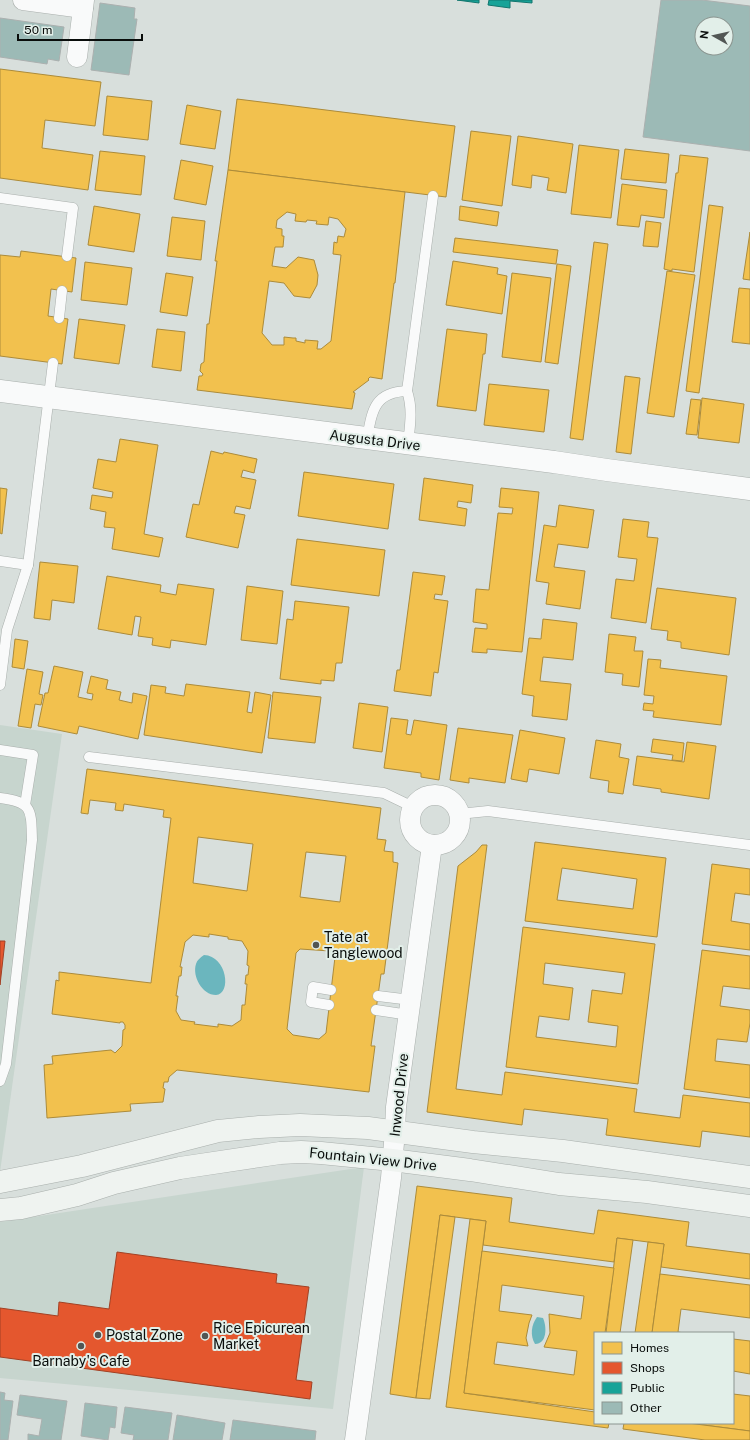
<svg xmlns="http://www.w3.org/2000/svg" width="750" height="1440" font-family="'Public Sans',sans-serif">
<rect width="100%" height="100%" fill="#d8dfdc"/>
<g fill="#c7d5ce">
<path d="M0,725L62,734L0,1172Z"/>
<path d="M364,1167L333,1409L0,1378V1222Z"/>
</g>
<g fill="#6bb6be">
<path d="M204,955C227,956 232,994 216,995C202,995 192,976 196,964C197,960 200,958 204,955Z"/>
<path d="M537,1317L543,1318C547,1327 547,1344 535,1344C530,1336 531,1325 537,1317Z"/>
</g>
<g fill="#f2c14e" stroke="#ac8b3a" fill-rule="evenodd">
<path d="M0,69L101,82L95,126L45,120L42,148L93,155L88,190L0,178Z"/>
<path d="M107,96L152,101L148,140L103,135Z"/>
<path d="M237,99L455,126L446,197L228,170Z"/>
<path d="M187,105L221,111L215,149L180,144Z"/>
<path d="M471,131L511,136L502,206L462,200Z"/>
<path d="M518,136L573,144L566,193L547,190L549,178L532,175L531,188L512,185Z"/>
<path d="M579,145L619,150L611,218L571,214Z"/>
<path d="M625,149L669,154L666,183L621,179Z"/>
<path d="M100,151L145,156L141,195L95,190Z"/>
<path d="M680,155L708,158L694,272L672,269V271L664,269L676,173H678Z"/>
<path d="M181,160L213,166L206,205L174,199Z"/>
<path d="M228,170L405,192L395,283H394L382,379L370,377L368,379L369,380L353,392L355,393L352,409L197,390L199,376H202L203,374L200,371L201,364L204,362L207,324H209L217,261H215ZM287,212L296,214L295,221L306,222L307,220L317,221L316,224L328,225L329,217L338,219L346,229L344,237L338,236L337,243L334,242L333,254L341,255L331,341L321,349H317L318,341L305,340V343L296,341V338H293L284,337V345H272L262,333L269,281L284,283L294,296L310,298L317,285L318,275L314,260L298,257L286,268L272,266L275,247H283L284,236H282V229L276,228L277,220Z"/>
<path d="M622,184L667,190L664,218L641,215L639,227L617,225Z"/>
<path d="M709,205L723,207L699,393L686,391Z"/>
<path d="M94,206L140,214L134,252L88,245Z"/>
<path d="M460,206L499,212L497,226L459,220Z"/>
<path d="M172,217L205,221L201,260L167,256Z"/>
<path d="M646,221L661,223L658,247L643,246Z"/>
<path d="M750,232V280L743,279Z"/>
<path d="M455,238L558,250L556,264L453,252Z"/>
<path d="M594,242L608,244L583,440L570,438Z"/>
<path d="M21,251L76,258L72,292L51,289L48,316L68,319L62,364L0,356V255L20,257Z"/>
<path d="M453,261L498,268L497,274L507,276L502,314L446,305Z"/>
<path d="M85,262L132,268L127,305L81,300Z"/>
<path d="M557,264L571,266L558,364L545,362Z"/>
<path d="M667,271L695,275L674,417L647,413Z"/>
<path d="M166,273L193,277L187,316L160,312Z"/>
<path d="M512,273L551,278L541,362L502,357Z"/>
<path d="M739,288L750,289V344L732,342Z"/>
<path d="M79,319L125,325L119,364L74,358Z"/>
<path d="M157,329L185,332L181,371L152,367Z"/>
<path d="M447,329L487,334L485,354H483L476,411L437,406Z"/>
<path d="M625,376L640,378L631,454L616,452Z"/>
<path d="M489,384L549,390L544,432L484,425Z"/>
<path d="M702,398L744,404L739,443L698,438Z"/>
<path d="M691,399L701,400L697,435L686,434Z"/>
<path d="M120,439L158,445L144,534L163,538L159,557L112,549L115,528L104,527L106,512L90,509L92,495L112,498L113,492L93,488L98,459L116,462Z"/>
<path d="M211,451L223,454L224,452L257,459L254,473L243,470L241,477L256,480L250,509L236,506L234,513L245,515L238,548L186,537L193,504L199,505Z"/>
<path d="M304,472L394,484L388,529L298,516Z"/>
<path d="M424,478L473,485L471,503L458,501L457,507L467,509L465,526L419,520Z"/>
<path d="M0,488L7,489L2,534L0,533Z"/>
<path d="M501,488L539,492L522,652L487,649V653L472,652L475,628L487,629V624L473,622L476,589L489,590L498,513L512,514L513,508L499,507Z"/>
<path d="M559,505L594,510L588,548L558,544L554,567L585,571L580,609L546,604L549,583L536,581L544,525L556,527Z"/>
<path d="M623,519L649,522L647,537L658,538L646,623L611,618L616,579L634,581L637,559L618,557Z"/>
<path d="M297,539L385,550L379,596L291,585Z"/>
<path d="M40,562L78,566L74,603L52,600L50,620L34,618Z"/>
<path d="M413,572L445,576L442,595L435,594L434,599L448,601L438,673L434,672L431,696L394,691L397,670H400Z"/>
<path d="M107,576L161,585L160,592L176,595L178,584L214,589L206,645L171,640L170,648L152,645L153,638L138,636L141,617L135,616L132,635L98,629Z"/>
<path d="M247,586L283,591L277,644L241,640Z"/>
<path d="M657,588L736,598L729,655L681,648V642L667,640L668,631L651,629Z"/>
<path d="M295,601L349,607L342,663H336L334,681L321,680V684L280,679L287,619L293,620Z"/>
<path d="M543,619L577,623L573,660L543,657L540,681L571,684L567,720L532,716L534,696L522,694L529,638L541,639Z"/>
<path d="M609,634L636,637L634,651H643L639,687L622,685L623,674L605,672Z"/>
<path d="M15,639L28,641L24,669L12,667Z"/>
<path d="M648,659L661,660L660,668L727,676L721,725L653,717L654,711L643,710L644,703L653,704L654,696L644,695Z"/>
<path d="M54,666L83,672L78,697L92,700L93,694L87,693L91,676L108,680L106,689L121,692L119,700L132,703L133,693L147,696L138,739L79,726L77,734L38,726L45,693H48Z"/>
<path d="M27,669L43,672L39,694L43,695L41,705L35,704L31,728L18,726Z"/>
<path d="M186,684L250,692L247,712L252,713L255,692L271,695L262,753L144,735L151,685L166,687L165,693L184,696Z"/>
<path d="M273,692L321,697L315,743L268,738Z"/>
<path d="M359,703L388,707L382,752L353,748Z"/>
<path d="M391,718L408,720L406,734L411,735L414,720L447,725L439,780L421,777V773L384,768Z"/>
<path d="M458,728L513,735L505,783L469,778V783L450,780Z"/>
<path d="M520,730L565,738L559,774L529,769L527,782L511,779Z"/>
<path d="M653,739L684,743L682,761L672,760L673,755L651,752Z"/>
<path d="M596,740L621,744L619,757L629,759L623,794L608,792L609,781L590,778Z"/>
<path d="M687,742L716,746L709,799L661,792V789L633,785L637,756L684,762Z"/>
<path d="M87,769L381,808L377,839L386,840L384,851L393,852V862L398,863L384,974H381L371,1046H375L369,1092L177,1070L169,1077L168,1082H164L163,1088L165,1089L163,1102L130,1104L131,1111L47,1118L44,1065L53,1064L52,1056L111,1050L115,1053L122,1046L123,1030L125,1029V1025L123,1022H120V1023L52,1014L56,980L59,981V972L151,983L171,818L163,817L164,810L124,804L123,811L115,810L116,803L90,800L88,814L81,813ZM198,837L253,844L247,891L193,883ZM306,852L346,856L340,902L300,897ZM209,934L228,937V939L242,941L248,951L247,965L249,966L248,975H246L245,984H247L245,1005H242L241,1020L232,1026L218,1024V1027L194,1024L195,1022L181,1020L176,1011L178,996H176L179,976H181L182,967H180L185,942L193,935L209,937ZM300,949L330,951L335,957L326,1033L319,1039L293,1035L287,1029L296,953Z"/>
<path d="M535,842L666,858L657,937L525,921ZM562,868L637,879L633,909L557,900Z"/>
<path d="M482,845H487L456,1089L502,1095L505,1072L637,1089L634,1112L680,1118L683,1095L750,1103V1137L702,1131L700,1147L606,1135L608,1119L524,1109L522,1125L427,1112L458,866L476,852Z"/>
<path d="M712,864L750,869V895L735,893L731,921L750,924V950L702,944Z"/>
<path d="M523,927L655,944L638,1084L506,1067ZM545,963L625,973L622,994L592,990L588,1022L618,1026L616,1047L536,1037L539,1016L569,1020L573,988L543,984Z"/>
<path d="M702,950L750,956V989L723,986L720,1006L750,1010V1023L747,1042L717,1039L715,1061L750,1065V1098L684,1089Z"/>
<path d="M417,1186L512,1198L509,1222L594,1234L598,1210L689,1222L686,1246L750,1254V1279L661,1267L664,1244L648,1242L617,1238L614,1262L483,1245L486,1221L440,1215L416,1398L390,1394Z"/>
<path d="M440,1215L455,1217L430,1399L416,1398Z"/>
<path d="M470,1219L486,1221L464,1393L595,1412V1423H609L608,1428L446,1407Z"/>
<path d="M617,1238L633,1240L620,1333H606Z"/>
<path d="M648,1242L664,1244L660,1274L652,1333H635Z"/>
<path d="M482,1251L614,1268L605,1333H595V1410L464,1393ZM502,1285L584,1296L581,1319L549,1314L550,1333L544,1347L577,1351L574,1375L494,1364L497,1342L528,1346L526,1338L529,1323L532,1315L499,1311Z"/>
<path d="M660,1274L750,1285V1318L681,1309L678,1332L684,1333H652Z"/>
<path d="M733,1339L750,1341V1374L733,1371Z"/>
<path d="M733,1394L750,1396V1431L688,1423H733Z"/>
<path d="M624,1423H688L750,1431V1440H705L623,1429Z"/>
</g>
<g fill="#e4572e" stroke="#a24124">
<path d="M0,941H5L0,985Z"/>
<path d="M117,1252L277,1274L276,1283L309,1287L296,1380L312,1382L310,1399L0,1357V1308L58,1316L59,1302L109,1309Z"/>
</g>
<g fill="#17a398" stroke="#13766e">
<path d="M457,0H479V3Z"/>
<path d="M489,0H532V3L510,1V8L488,5Z"/>
</g>
<g fill="#9cbab6" stroke="#abb0af" fill-rule="evenodd">
<path d="M661,0H702L750,6V151L643,137ZM702,24H726V48H702Z"/>
<path d="M100,3L135,8L134,19H137L129,75L91,70Z"/>
<path d="M0,18L64,27L59,61L48,59L47,64L0,57Z"/>
<path d="M0,1392L5,1393L4,1400L13,1401L8,1440H0Z"/>
<path d="M20,1395L67,1401L61,1440H28V1434L39,1436L42,1419L17,1415Z"/>
<path d="M85,1403L117,1407L115,1428L110,1427L108,1440L81,1436Z"/>
<path d="M125,1407L172,1413L168,1440H133L134,1435L121,1433Z"/>
<path d="M177,1415L225,1423L222,1440H173Z"/>
<path d="M233,1420L316,1431L315,1440H230Z"/>
</g>
<g fill="none" stroke-linecap="round" stroke-linejoin="round">
<g stroke="#a9afac" stroke-width="11">
<g id="service">
<path d="M0,198L73,208L67,256"/>
<path d="M59,318L62,291"/>
<path d="M407,391L433,196"/>
<path d="M367,439C372,411 374,392 407,391C413,409 410,426 408,444"/>
<path d="M0,561L28,565"/>
<path d="M0,685L7,630L28,565L53,363"/>
<path d="M0,750L33,755L25,805"/>
<path d="M89,757L384,793L413,807"/>
<path d="M0,798C33,802 31,810 32,840L6,1064L0,1081"/>
<path d="M459,814L488,811L750,845"/>
<path d="M378,996L411,1000"/>
<path d="M329,1005L311,1002L313,987L331,990"/>
<path d="M376,1010L409,1015"/>
</g>
</g>
<g stroke="#a9afac" stroke-width="21">
<g id="minor">
<path d="M23,0L83,8"/>
<path d="M77,57L84,0"/>
<circle cx="435" cy="820" r="25"/>
<path d="M355,1440L391,1178L395,1131L396,1107L432,845"/>
</g>
</g>
<g stroke="#a9afac" stroke-width="23">
<path id="tertiary" d="M0,391L554,462L607,470L750,489"/>
</g>
<g stroke="#a9afac" stroke-width="23">
<g id="secondary">
<path d="M0,1182L82,1166L218,1131L259,1127L300,1125L368,1128L473,1142L563,1151L750,1177"/>
<path d="M0,1210L21,1208L77,1195L114,1183L180,1168L280,1153L301,1152L321,1153L392,1160L470,1170L559,1184L647,1192L750,1206"/>
</g>
</g>
<use href="#service" stroke="#f9fafa" stroke-width="10"/>
<use href="#minor" stroke="#f9fafa" stroke-width="20"/>
<use href="#tertiary" stroke="#f9fafa" stroke-width="22"/>
<use href="#secondary" stroke="#eff3f0" stroke-width="22"/>
</g>
<g fill="#515654" stroke="#e2efe9" stroke-width="1.5">
<circle cx="316" cy="945" r="4"/>
<circle cx="98" cy="1335" r="4"/>
<circle cx="205" cy="1336" r="4"/>
<circle cx="81" cy="1346" r="4"/>
</g>
<g text-anchor="middle" stroke-width="4" stroke-linejoin="round" paint-order="stroke">
<g font-size="14" fill="#090d0b" stroke="#e2efe9">
<text transform="translate(375 440) rotate(7)" y="5">Augusta Drive</text>
<text transform="translate(399 1095) rotate(-84)" y="5">Inwood Drive</text>
<text transform="translate(373 1159) rotate(6)" y="5">Fountain View Drive</text>
</g>
<g font-size="14" fill="#090d0b" stroke="#e2efe9" text-anchor="start">
<text x="324" y="942">Tate at<tspan x="324" dy="16">Tanglewood</tspan></text>
<text x="213" y="1333">Rice Epicurean<tspan x="213" dy="16">Market</tspan></text>
<text x="106" y="1340">Postal Zone</text>
<text x="81" y="1366" text-anchor="middle">Barnaby's Cafe</text>
</g>
</g>
<rect x="594" y="1332" width="140" height="92" fill="#e2efe9" stroke="#8b9590"/>
<rect x="602" y="1342" width="20" height="12" fill="#f2c14e" stroke="#8b9590"/>
<text x="630" y="1352" font-size="12" fill="#090d0b">Homes</text>
<rect x="602" y="1362" width="20" height="12" fill="#e4572e" stroke="#8b9590"/>
<text x="630" y="1372" font-size="12" fill="#090d0b">Shops</text>
<rect x="602" y="1382" width="20" height="12" fill="#17a398" stroke="#8b9590"/>
<text x="630" y="1392" font-size="12" fill="#090d0b">Public</text>
<rect x="602" y="1402" width="20" height="12" fill="#9cbab6" stroke="#8b9590"/>
<text x="630" y="1412" font-size="12" fill="#090d0b">Other</text>
<g transform="translate(714 36) rotate(278)"><circle r="19" fill="#e2efe9" stroke="#8b9590"/>
<path d="M0-3L7 15L0 10L-7 15Z" fill="#515654"/>
<text y="-6" font-size="11" font-weight="bold" text-anchor="middle" fill="#090d0b">N</text>
</g>
<path d="M18 34v6h124v-6" fill="none" stroke="#090d0b" stroke-width="2"/>
<text x="24" y="34" font-size="12" fill="#090d0b" stroke="#e2efe9" stroke-width="3" paint-order="stroke">50 m</text>
</svg>
